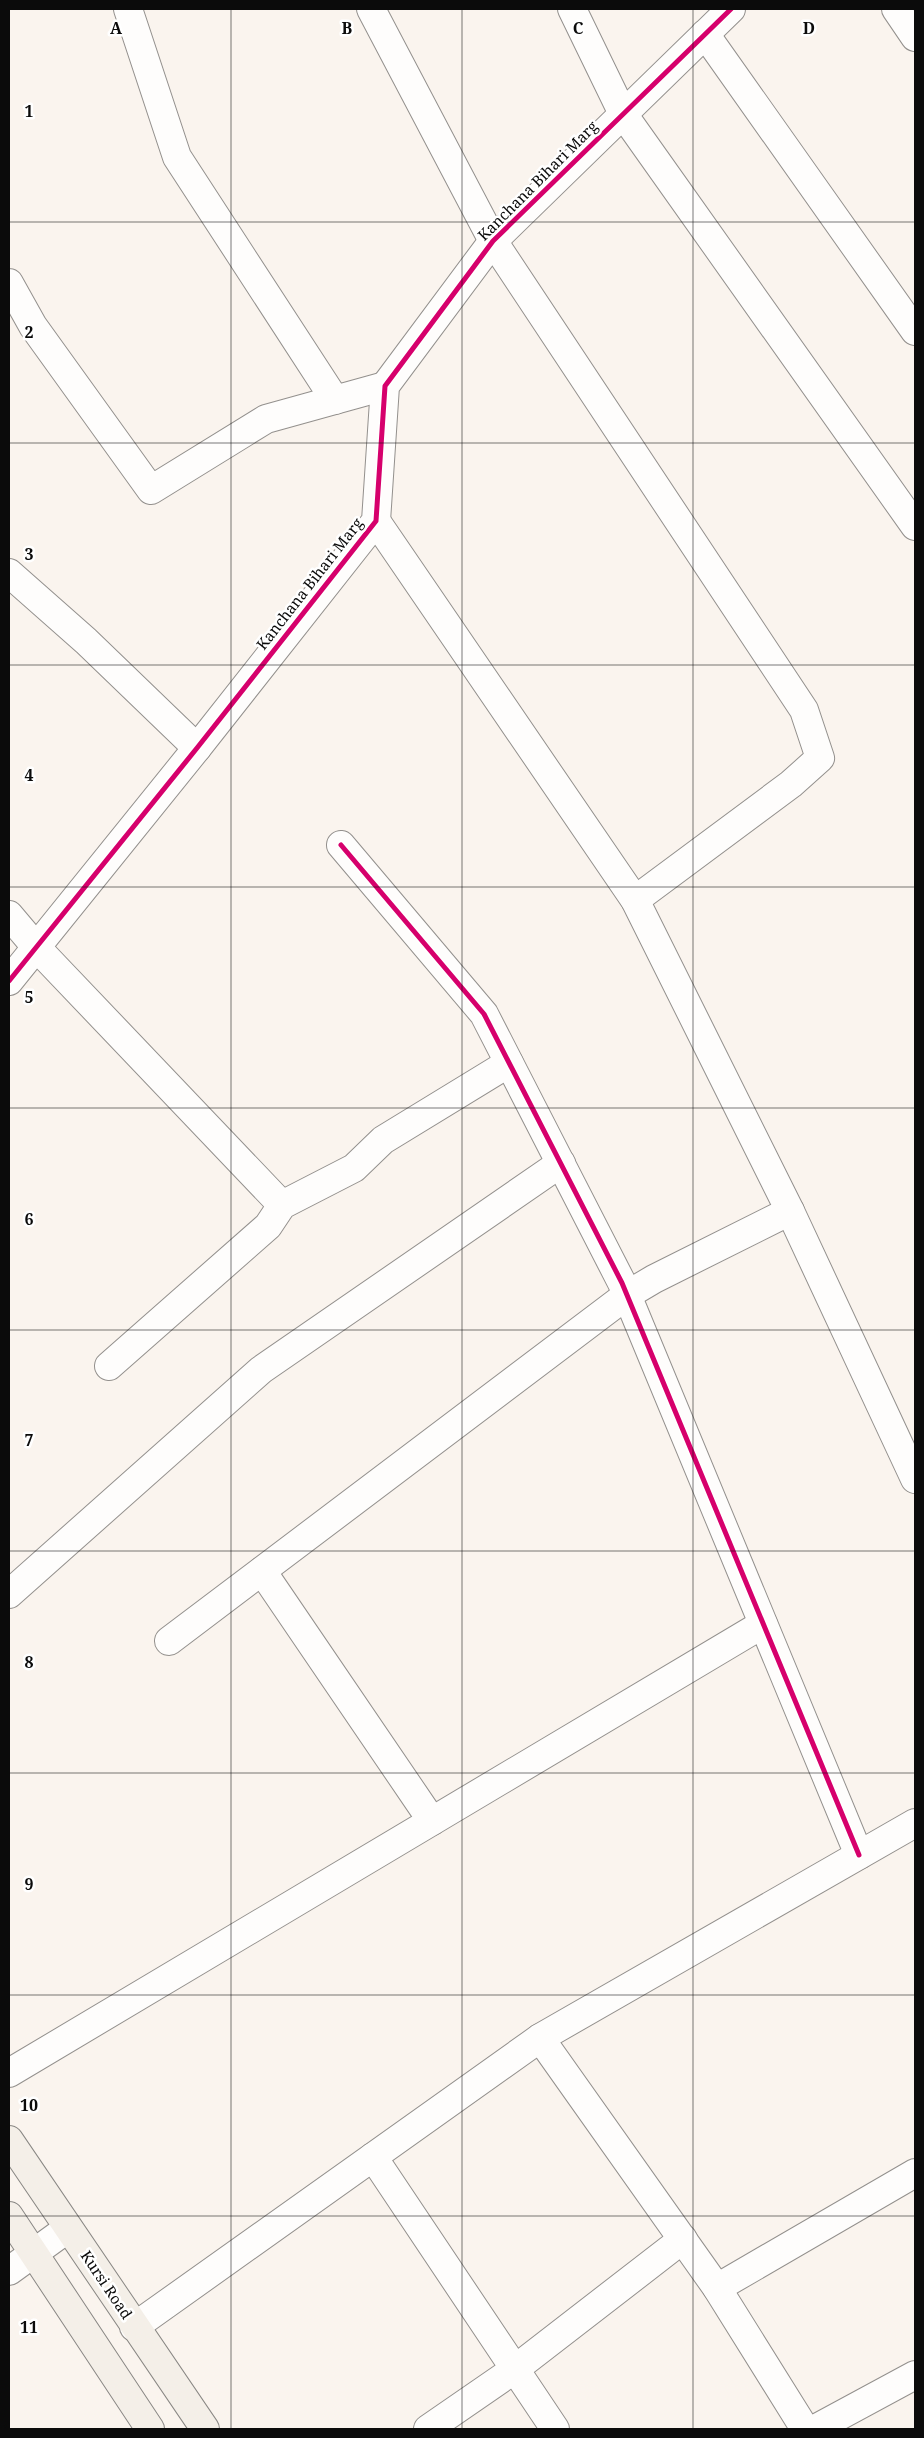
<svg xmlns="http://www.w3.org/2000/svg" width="924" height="2438" font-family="'Noto Serif',serif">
<rect width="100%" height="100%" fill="#faf4ee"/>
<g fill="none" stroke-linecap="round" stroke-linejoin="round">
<g stroke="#93908d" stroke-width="30">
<g id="minor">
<path d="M128,9L177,157L335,400"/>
<path d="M371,9L493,241L804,710L820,758L791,784L635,900"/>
<path d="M572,9L623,114L915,526"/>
<path d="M896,9L915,37"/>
<path d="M705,34L915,331"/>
<path d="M9,283L33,326L151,490L266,419L385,386"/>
<path d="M376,521L635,900L790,1211L915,1479"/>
<path d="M9,573L86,641L197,748"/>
<path d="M341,845L484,1014L622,1283L859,1855"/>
<path d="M9,915L36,947L282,1205"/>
<path d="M109,1366L268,1226L282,1205L354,1168L383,1140L509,1063"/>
<path d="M262,1571L432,1821"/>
<path d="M9,1594L261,1370L561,1163"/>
<path d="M169,1641L627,1295L654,1279L790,1211"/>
<path d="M540,2038L717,2288L805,2429"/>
<path d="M9,2073L763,1624"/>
<path d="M373,2157L555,2429"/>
<path d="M9,2271L67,2229"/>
<path d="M717,2288L915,2173"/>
<path d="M134,2327L540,2038L915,1823"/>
<path d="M428,2429L515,2369L683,2239"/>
<path d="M815,2429L915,2375"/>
</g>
</g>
<g stroke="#93908d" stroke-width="30">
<path id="tertiary" d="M9,981L197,748L376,521L385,386L493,241L731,9"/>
</g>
<g stroke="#898784" stroke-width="30">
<g id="secondary">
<path d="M9,2140L205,2429"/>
<path d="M9,2216L150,2429"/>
</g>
</g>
<use href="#minor" stroke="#fefdfc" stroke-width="28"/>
<use href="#tertiary" stroke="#fefdfc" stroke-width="28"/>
<use href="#secondary" stroke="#f4efe8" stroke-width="28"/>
<g stroke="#fff" stroke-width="8">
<g id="cycleway">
<path d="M341,845L484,1014L622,1283L859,1855"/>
<path d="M9,981L197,748L376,521L385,386L493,241L731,9"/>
</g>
</g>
<use href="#cycleway" stroke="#d6006c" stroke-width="5"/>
</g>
<path fill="none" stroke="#0b0b0b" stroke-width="1" stroke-opacity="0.55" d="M231,9V2429M462,9V2429M693,9V2429M9,222H915M9,443H915M9,665H915M9,887H915M9,1108H915M9,1330H915M9,1551H915M9,1773H915M9,1995H915M9,2216H915"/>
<g text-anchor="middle" stroke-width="5" stroke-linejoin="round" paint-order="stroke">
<g font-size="15" fill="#0b0b0b" stroke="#fff">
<text transform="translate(538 181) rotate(-45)" y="5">Kanchana Bihari Marg</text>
<text transform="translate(310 584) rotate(-52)" y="5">Kanchana Bihari Marg</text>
<text transform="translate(106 2285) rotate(56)" y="5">Kursi Road</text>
</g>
</g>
<g font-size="16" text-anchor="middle" font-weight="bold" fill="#0b0b0b" stroke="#fff" stroke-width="5" stroke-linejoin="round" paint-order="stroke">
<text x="116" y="34">A</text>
<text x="347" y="34">B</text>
<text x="578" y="34">C</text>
<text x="809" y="34">D</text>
<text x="29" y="117">1</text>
<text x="29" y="338">2</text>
<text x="29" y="560">3</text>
<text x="29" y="781">4</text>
<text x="29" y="1003">5</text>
<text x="29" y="1225">6</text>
<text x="29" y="1446">7</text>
<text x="29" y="1668">8</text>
<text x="29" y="1890">9</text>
<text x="29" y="2111">10</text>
<text x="29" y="2333">11</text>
</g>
<rect width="924" height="2438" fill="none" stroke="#0b0b0b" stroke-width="20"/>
</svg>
